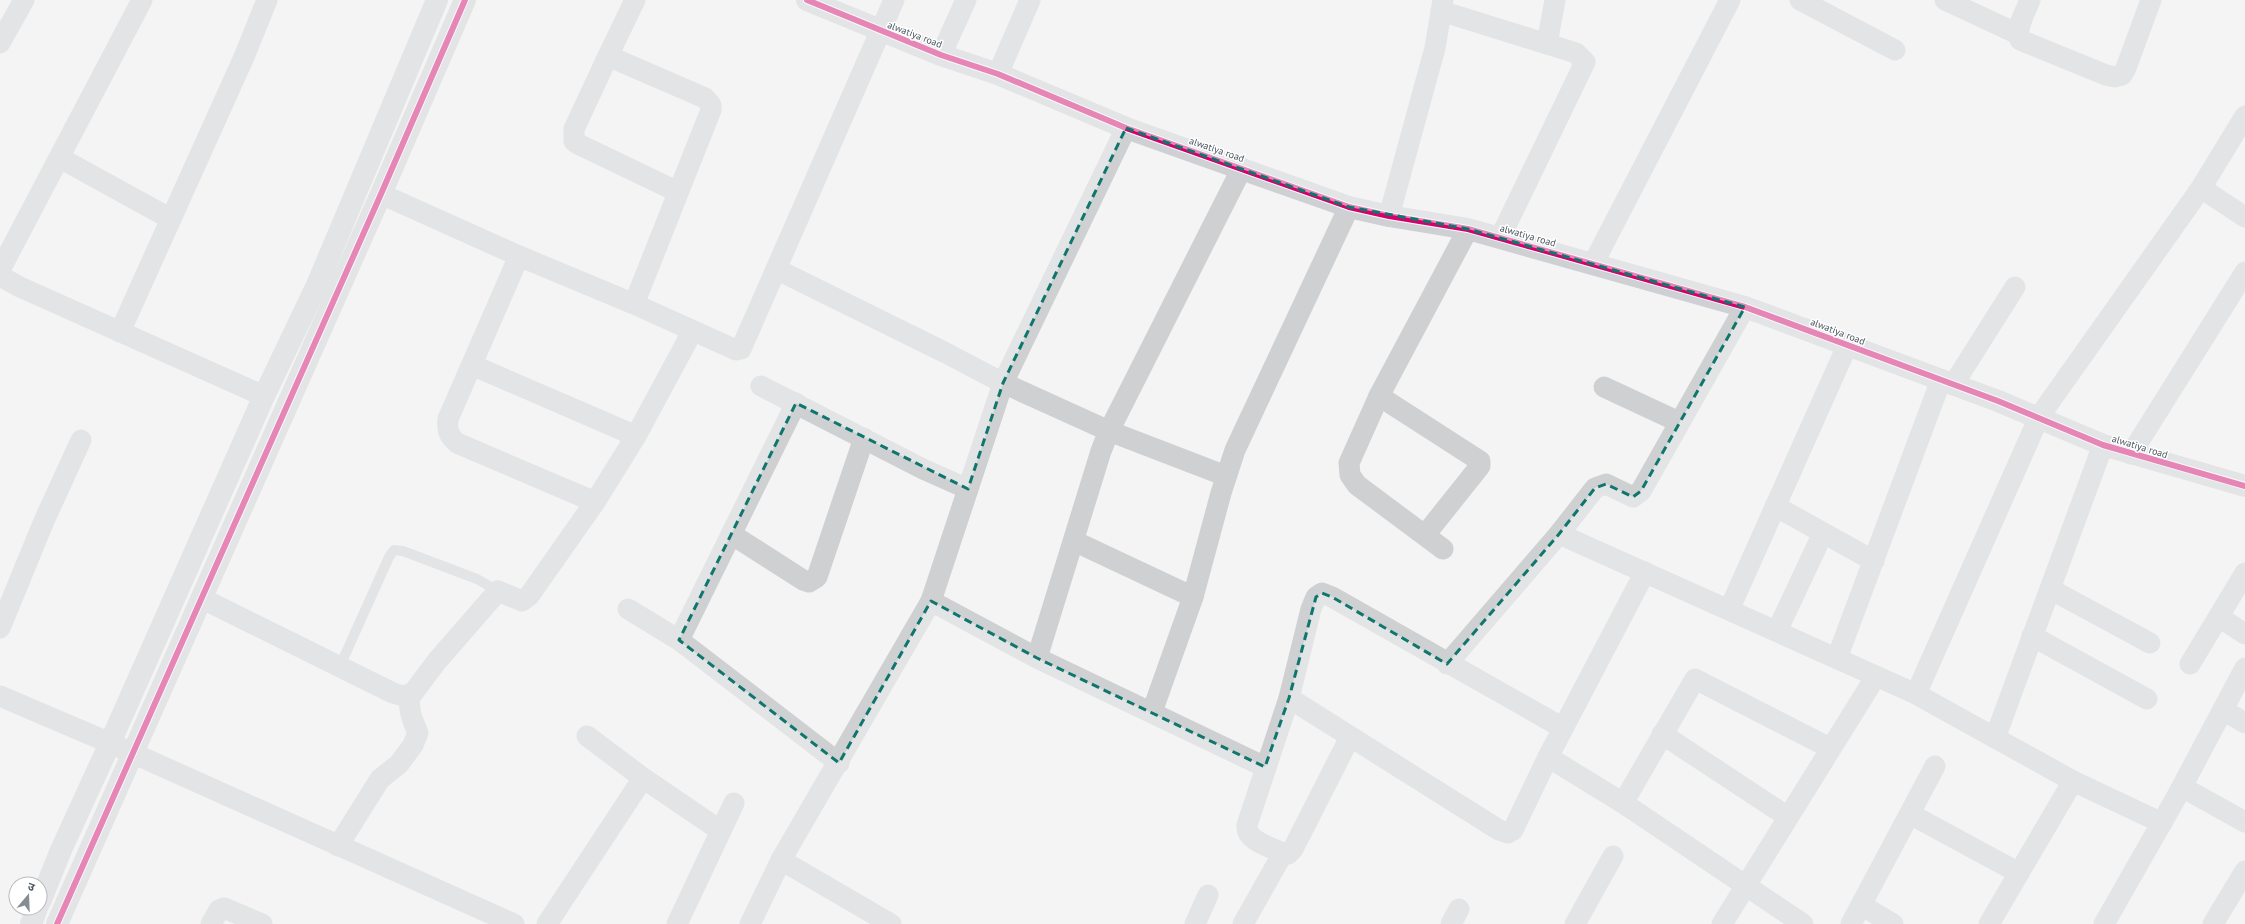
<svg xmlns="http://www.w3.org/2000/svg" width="2245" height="924" font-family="'PT Sans','Noto Sans Devanagari',sans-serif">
<rect width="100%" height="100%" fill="#f4f4f4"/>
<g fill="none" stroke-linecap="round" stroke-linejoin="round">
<path stroke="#ced0d2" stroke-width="10" d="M340,666L389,557L394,550L403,551L477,579L498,591"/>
<g stroke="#ced0d2" stroke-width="21">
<path d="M1800,0L1895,50"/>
<path d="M1945,0L2018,34"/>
<path d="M2030,0C2026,11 2015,28 2020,40L2106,75L2115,77L2122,75L2126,68L2151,0"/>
<path d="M1441,11L1576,53L1585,62L1500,238"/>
<path d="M0,43L24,0"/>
<path d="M1547,44L1555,0"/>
<path d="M941,55L966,0"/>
<path d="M608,56L574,129V141L578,144L678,192"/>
<path d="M998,74L1030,0"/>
<path d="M60,158L171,219"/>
<path d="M2201,188L2245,217"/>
<path d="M381,194L519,256L634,304L736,350L741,349L894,0"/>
<path d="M1389,216L1435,48L1443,0"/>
<path d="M519,256L448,419C447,430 448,435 457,443L595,502"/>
<path d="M1593,264L1730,0"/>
<path d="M776,269L946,353L1003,383L1109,431L1226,476"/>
<path d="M0,270L142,0"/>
<path d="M0,276L20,287L264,396"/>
<path d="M634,304L711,110V105L705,98L608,56L635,0"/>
<path d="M120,332L244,57L267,0"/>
<path d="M472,365L636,436"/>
<path d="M1953,385L2015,287"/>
<path d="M761,386L923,469L968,489"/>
<path d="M1604,387L1679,422"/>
<path d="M1379,396L1480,461V466L1425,535"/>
<path d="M2131,454L2245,272"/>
<path d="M1775,506L1874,561"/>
<path d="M731,534L803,580L809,582L817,577L864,438"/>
<path d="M1559,534L1916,694L2073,781L2162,823"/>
<path d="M1074,541L1193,597"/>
<path d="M1443,549L1357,485L1350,475L1349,463L1379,396L1468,229"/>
<path d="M2050,589L2150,643"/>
<path d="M201,598L393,693L403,696L413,693L437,661L498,591L522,601L529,596L595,502L636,436L692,332"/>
<path d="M931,601L1037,658L1265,767"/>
<path d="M628,609L679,640L839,763"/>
<path d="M1729,610L1847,346"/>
<path d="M2219,617L2245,634"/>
<path d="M0,628L44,521L81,440"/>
<path d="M1777,631L1823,533"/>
<path d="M2032,636L2147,699"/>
<path d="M679,640L796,403"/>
<path d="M1037,658L1101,451L1109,431L1242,168"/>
<path d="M1837,658L1941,380"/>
<path d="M1447,664L1559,534L1595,488L1606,484L1633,497L1641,491L1745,307"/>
<path d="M2190,664L2245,573"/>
<path d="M1916,694L2039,417L2201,188L2245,116"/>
<path d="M0,696L110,743L514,924"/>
<path d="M1289,698L1499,830L1508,833L1513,830L1548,757L1645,572"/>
<path d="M2223,710L2245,723"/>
<path d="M1152,712L1193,597L1221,493L1235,450L1349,207"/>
<path d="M1662,734L1788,817"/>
<path d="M587,736L643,778L721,831"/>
<path d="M1350,737L1293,849L1288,854L1283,853C1271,847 1245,841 1247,825L1289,698L1311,609L1316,597L1322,593L1332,597L1563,728"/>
<path d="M1995,738L2103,445"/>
<path d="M1548,757L1623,803L1803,924"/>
<path d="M2182,787L2245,822"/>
<path d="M1623,803L1695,679L1830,748"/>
<path d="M1910,814L2019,873"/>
<path d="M338,846L380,779L399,764L413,745L418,733C412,719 408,710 410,695"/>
<path d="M781,860L891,924"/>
<path d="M1861,905L1893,924"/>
<path d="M211,924L219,910L224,908L262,924"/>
<path d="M547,924L643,778"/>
<path d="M677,924L734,803"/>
<path d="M750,924L781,860L931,601L1003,383L1126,128"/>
<path d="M1195,924L1208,895"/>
<path d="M1243,924L1283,853"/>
<path d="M1451,924L1459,909"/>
<path d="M1575,924L1613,856"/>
<path d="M1722,924L1876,676"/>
<path d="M1851,924L1935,766"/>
<path d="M1989,924L2073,781"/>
<path d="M2104,924L2177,796L2245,668"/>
<path d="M2213,924L2245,871"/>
</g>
<g stroke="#ced0d4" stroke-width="22">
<path d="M807,0L941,55L998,74L1126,128L1349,207L1389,216L1468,229L1745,307L1998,401L2103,445L2245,486"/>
<path d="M40,902L61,850L110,743L264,396L317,285L437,0"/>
<path d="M31,924L37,908"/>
<path d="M57,924L381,194L465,0"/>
</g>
<g stroke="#fff" stroke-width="8">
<g id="cycleway">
<path d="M807,0L941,55L998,74L1126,128L1349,207L1389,216L1468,229L1745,307L1998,401L2103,445L2245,486"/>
<path d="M57,924L381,194L465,0"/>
</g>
</g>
<use href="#cycleway" stroke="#d6006c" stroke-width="6"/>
</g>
<path d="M0 0H2245V924H0ZM1126,128L1349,207L1468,229L1745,307L1641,491L1633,497L1606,484L1595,488L1559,534L1447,664L1332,597L1322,593L1316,597L1289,698L1265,767L1037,658L931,601L839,763L679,640L796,403L968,489L1003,383Z" fill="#f4f4f4" fill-opacity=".55" fill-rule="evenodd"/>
<path fill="none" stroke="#0f766e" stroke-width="3" stroke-dasharray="8 5" stroke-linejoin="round" d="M1126,128L1349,207L1468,229L1745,307L1641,491L1633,497L1606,484L1595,488L1559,534L1447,664L1332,597L1322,593L1316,597L1289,698L1265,767L1037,658L931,601L839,763L679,640L796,403L968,489L1003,383Z"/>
<g text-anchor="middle" stroke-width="3" stroke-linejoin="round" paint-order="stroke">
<g font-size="10" fill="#4a5661" stroke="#fff">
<text transform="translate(915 34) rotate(21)" y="4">alwatiya road</text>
<text transform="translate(1217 149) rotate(19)" y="4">alwatiya road</text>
<text transform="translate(1528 235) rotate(16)" y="4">alwatiya road</text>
<text transform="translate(1838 331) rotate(21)" y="4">alwatiya road</text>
<text transform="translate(2140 446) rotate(17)" y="4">alwatiya road</text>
</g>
</g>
<g transform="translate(28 896) rotate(19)"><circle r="19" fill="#ffffff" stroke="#b7bbc0"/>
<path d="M0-3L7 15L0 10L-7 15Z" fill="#868d94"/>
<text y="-6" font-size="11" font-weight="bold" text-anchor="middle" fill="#4a5661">उ</text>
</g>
</svg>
